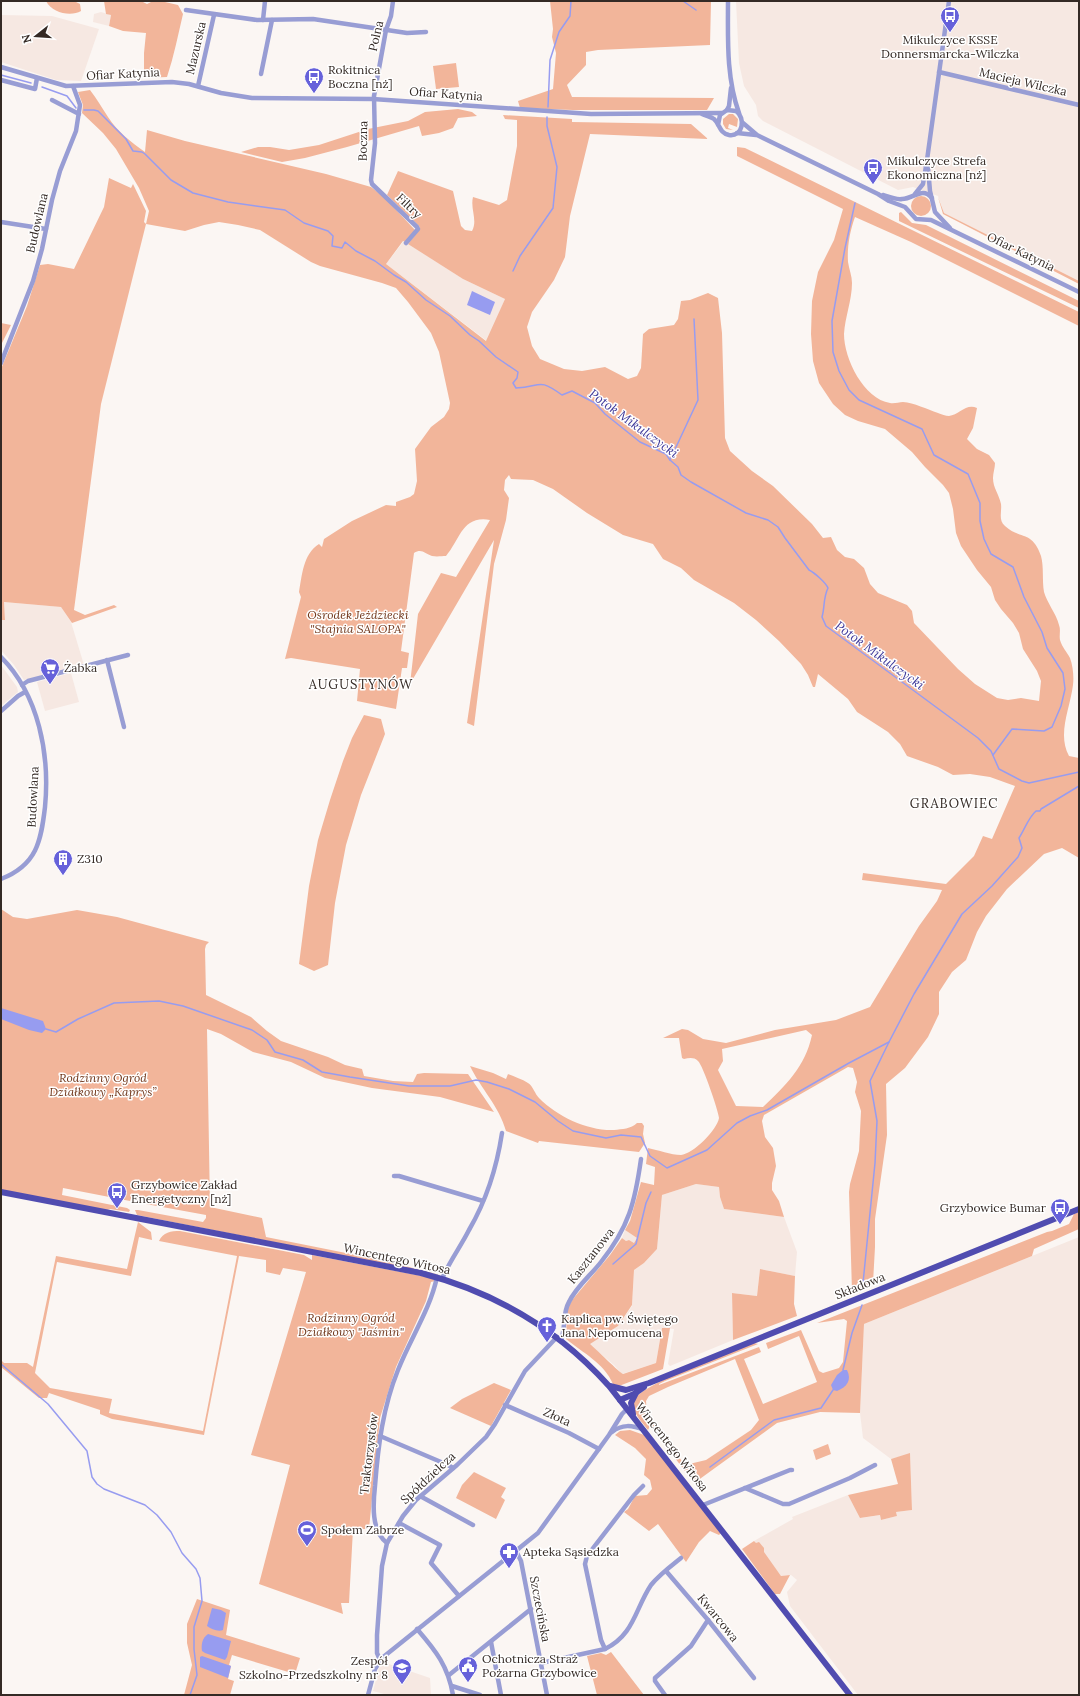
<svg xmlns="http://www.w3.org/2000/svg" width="1080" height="1696" font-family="Lora,serif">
<rect width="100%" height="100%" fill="#fbf6f3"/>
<g fill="#f6e8e2">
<path d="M736,1H1079V281L944,213L938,196L913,187L898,190L763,121L758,116L756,105L744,86L739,63Z"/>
<path d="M101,12L111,15L109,26L93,22L94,14Z"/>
<path d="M1,15L52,16L99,29L81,81L56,80L1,62Z"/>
<path d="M404,241L463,279L505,299L487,341L386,264Z"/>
<path d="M4,602L61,607L71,622L84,665L24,680L14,665L1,650V620H5Z"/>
<path d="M1,665L17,687L18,692L1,706Z"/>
<path d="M71,673L79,702L45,711L37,682Z"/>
<path d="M696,1184L719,1187L720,1197L724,1209L784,1217L797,1252L795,1276L760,1269L757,1296L732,1293L733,1340L670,1366L668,1364L674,1329L662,1328L656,1363L622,1374L614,1365L589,1344L618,1326L632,1306L634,1270L644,1263L657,1249L662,1195Z"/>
<path d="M625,1230L637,1238L634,1243L629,1240L626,1241L622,1238Z"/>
<path d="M1079,1237V1695H858L790,1606L787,1592L797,1580L791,1575L781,1576L754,1541L793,1519L792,1517L848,1495L861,1518L880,1515L881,1520L897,1516L896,1512L912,1510L910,1454L891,1459L863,1438L860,1413L864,1324Z"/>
<path d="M383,1662L430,1678L431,1695H388L373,1691L379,1668Z"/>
</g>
<g fill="#f2b59a" fill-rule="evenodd">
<path d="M46,1H74L80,4L81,11C71,17 52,13 46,1Z"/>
<path d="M104,1H141L147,4L153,1H165V2L178,5L183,14C178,35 174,56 167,77L144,78V53L146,33L123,31L109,26L111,15L106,14Z"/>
<path d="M550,1H711L710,45L598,50L586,52V65L567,85L572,97L714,98L707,110H573L520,108L518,101L553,89L556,53L552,37L553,29Z"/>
<path d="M456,63L459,87L436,89L433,66Z"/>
<path d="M90,90C97,99 102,108 108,117C118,132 131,142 145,152L147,130L185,141L326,174L371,187L384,197L415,230L405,242L403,241L386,264L486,341L505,299L463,279L408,244L420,229L419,226L387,195L398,171L453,191L461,226L465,230L472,231C478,220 470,209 473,197L499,205L507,200L517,146V120L505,119L503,115L572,119V122L691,124L708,139L590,134L570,216L565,257L554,280L532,312L527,327L532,346L540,359L564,369L582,371L605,367L628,379L637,376L641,368L643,334L649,329L674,325L678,319L681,301L690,300L708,293L718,298L722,333L725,438L730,451L752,471L773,486L812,524L823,538L831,537L837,550L845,557L854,559L864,568L870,584L878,593L907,605L912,611L914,623L958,669L975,684L997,698L1008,700L1021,698L1039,701L1041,681L1037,671L1023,649L1019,633L1013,623L1001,609L995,600L991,587L977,570L961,546L956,533L953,509L949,493L943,485L925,467L912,452L885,429L858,421L845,415L833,404L819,383L813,361L811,334L812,301L818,272L834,240L843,209L737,156V147L745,148L1079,312V326L911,242L855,217C850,231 847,246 848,262C849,269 852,276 852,283C852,300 845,317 844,334C844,359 864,399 890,403C894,404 899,402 903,402C914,403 927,409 938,413C941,414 946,416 949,416C959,415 966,403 977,408L973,428L967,439L977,449L989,455L995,463C995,468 993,473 993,478C993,488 999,494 1001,504C1002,512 998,520 1005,526C1020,540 1032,530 1041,556C1044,567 1042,580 1044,592C1047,603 1056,613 1059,625C1061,630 1059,635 1060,640C1062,647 1067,652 1070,658C1073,666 1074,677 1073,685C1070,709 1057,734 1069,756L1079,758V858L1062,848L1044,854L1007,889L986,916L977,932L966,960L952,972L939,992V1014L928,1037L905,1068L886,1084L887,1135L875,1219V1247L873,1283L852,1291L849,1192L850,1184L859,1151L861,1111L855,1092L857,1082L853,1068L848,1067L764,1115L762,1121L765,1137L773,1148L776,1166L772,1183V1190L779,1201L784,1217L724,1209L720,1197L719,1187L696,1184L662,1195L657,1249L644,1263L634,1270L632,1305L618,1326L590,1344C595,1348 620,1373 623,1374L656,1363L662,1328H670L663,1369L619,1386L613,1384C604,1363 583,1353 566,1339L567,1309L573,1299L610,1255L622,1238L626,1241L629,1240L634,1243L637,1238L625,1230L630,1221L641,1182L654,1185L655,1167L646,1164L648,1148C658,1150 671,1155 681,1155C693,1154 717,1130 719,1118C719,1113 703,1065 698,1061C694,1057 689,1058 684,1059L682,1058L679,1038H663L682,1029L688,1030L703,1039L726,1043L775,1030L836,1020L870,1007L919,926L937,901L942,890L862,880L863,873L946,884L974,856L983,836L992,839L1015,786L990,777L970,774L953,775L938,767L907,756L900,744L888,732L857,712L848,699L818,674L815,687H813L808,675L801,664L779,641L756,620L734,603L694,580L681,568L663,559L653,544L623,535L587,513L553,489L533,480L511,479L509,475L505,480L504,490L509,498L506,520L494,564L474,726L467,723L494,540L410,684L418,614L441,573L456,577L490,520C462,515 460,540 446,556C442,556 437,557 432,556C425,554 422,548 414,553L401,651L409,653L407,668H402L396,709L357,701L360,669L291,658L285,659L301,597L299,592C302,576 303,554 319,544L322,547L324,539L352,521L386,505L396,506V502L410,497L414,494L417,481L415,449L431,427L444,417L449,409L450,403L439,352L431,333L408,302L396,288L382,283L320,266L311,262L260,230L238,225L219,222L204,225L185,231L146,224L101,404L74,610L85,615L114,605L117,607L72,623L61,607L4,602L5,620H1V369L27,306L40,265L48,264L74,269L104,207L109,178L131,188L133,184L146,211L144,222L146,224L149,211L139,188L116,149L103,133L82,113L83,105L78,92ZM806,1030L812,1035C805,1067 786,1085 763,1107L736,1106L718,1070L723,1061L722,1049Z"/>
<path d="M458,109L472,112L477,116L458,118L453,128L439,133L422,136L419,126L347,147L305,158L282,162L241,152L258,147H270L289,150L319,145L368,129L408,121L425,112Z"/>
<path d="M729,114H733L738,119L737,127L729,124L728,128L733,130L726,129L723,124V119Z"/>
<circle cx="921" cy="206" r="10"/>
<path d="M938,197L944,213L1079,281V284L943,214Z"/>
<path d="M901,212L912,223L926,225L1079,301V308L899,221V213Z"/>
<path d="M1,323L11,325L1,345Z"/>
<path d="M364,715L381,719L385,734L361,795L346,845L335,903L328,965L314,971L299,964L309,886L318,840L330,800L343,761L352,738Z"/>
<path d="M1,909L13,917L27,919L77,910L117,917L209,942L206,945L205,949L206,995L251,1017L267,1031L281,1041L328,1057L345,1065L362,1069L364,1076L393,1081L413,1082L417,1074L424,1073L468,1074L494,1112L440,1097L372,1088L325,1078L291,1062L253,1052L221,1034L207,1029L210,1207L262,1218L266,1237L386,1261L440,1275L137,1215L135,1210H138L203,1222L206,1218V1215L135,1202L132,1195L130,1201L63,1188L62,1195L127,1208L130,1210L129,1212L110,1209L107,1210L1,1190Z"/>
<path d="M470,1066L493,1073L506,1079L508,1074C515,1077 522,1079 528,1083C533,1086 535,1094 539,1098C558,1117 588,1131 614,1130C622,1129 631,1129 637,1123H642L644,1126L643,1134L645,1143L639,1152L539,1141L538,1143L506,1131C499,1106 481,1089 470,1066Z"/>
<path d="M1079,1212V1229L1034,1249L1032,1256L864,1324L860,1413L820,1412L777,1423L697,1481L692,1480L650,1426L648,1430C642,1422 631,1412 634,1401C639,1384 734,1351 754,1343L758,1344L665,1381L659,1384V1385L759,1347L761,1352L744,1359L763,1404L817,1382L799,1336L768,1349L766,1343L801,1330L819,1371L823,1373L839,1368L843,1362L847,1321L844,1319L817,1323L1047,1232L1052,1231L1069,1224L1074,1214ZM735,1359L759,1420L751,1430L706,1460L685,1465L647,1416L646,1401L649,1396L668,1387Z"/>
<path d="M138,1222L151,1232L152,1240L139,1237L131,1276L57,1262L35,1373L50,1388L112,1399L109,1413L203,1431L237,1256L159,1241C163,1232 171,1231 180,1231L304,1255L312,1260V1255L432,1278L435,1281L431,1282L426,1301L396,1367L380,1418L369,1529H353L349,1603H341L343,1614L259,1584L290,1465L251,1455L306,1272L283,1268L280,1275L266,1272V1260L239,1256L204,1435L112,1419L100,1414V1410L49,1393L47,1398H39L1,1367V1360L4,1363H27L33,1367L56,1256L127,1269Z"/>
<path d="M760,1269L795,1276L794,1304L797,1316L733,1340L732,1293L757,1296Z"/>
<path d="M494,1383L511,1390L491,1426L450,1408L462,1399Z"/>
<path d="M630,1430L647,1436L721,1533L719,1535L710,1531L699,1542L686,1562L658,1524L649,1531L624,1512L628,1509L635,1496L647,1495L652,1489L650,1480L644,1475L646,1459L635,1448L615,1435L620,1431Z"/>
<path d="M828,1444L831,1454L816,1460L813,1450Z"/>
<path d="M910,1453L912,1510L896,1512L897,1516L881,1520L880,1515L860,1518L848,1495L898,1484L891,1459Z"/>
<path d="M474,1472L506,1488L501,1497L505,1500L496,1519L456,1498L462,1485Z"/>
<path d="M754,1541L756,1543L759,1542L764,1548V1552L781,1576L790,1575L780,1594H775L742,1549Z"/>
<path d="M197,1599L230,1610L226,1635L300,1658L295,1674L232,1655L229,1665L231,1666L228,1679L234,1681L230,1695H184L192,1665L187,1643V1624Z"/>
<path d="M611,1652L644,1695H597L587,1656L601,1653L606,1655Z"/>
</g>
<g fill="#979cf0">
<path d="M472,291L495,302L490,315L467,305Z"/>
<path d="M1,1008L43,1021L46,1029L42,1033L29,1030L1,1019Z"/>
<path d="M843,1370H847C852,1380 847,1387 837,1391L833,1390L831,1385L837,1375Z"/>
<path d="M212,1608L221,1610L226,1613L223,1630C218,1632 211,1629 207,1626Z"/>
<path d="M208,1634L231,1641L227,1657L225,1660L205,1653L202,1651C201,1645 202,1638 208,1634Z"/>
<path d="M202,1656L231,1666L228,1678L200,1667V1657Z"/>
</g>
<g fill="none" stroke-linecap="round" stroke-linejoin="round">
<g stroke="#979cf0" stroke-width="1.5">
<path d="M683,1L696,10"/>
<path d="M1,75L31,83"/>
<path d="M42,87L67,96L76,108"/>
<path d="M548,107L550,60L559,32L570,16L571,1"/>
<path d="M84,110H94L98,111L126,139L133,151L142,152L145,154L171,180L193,193L228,202L285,210L304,223L328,231L333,236L332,246L342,248L345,242L356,251L375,261L394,275L406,282L426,300L450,316L470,335L479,341L496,357L518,372L517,378L513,383L516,388C542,387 537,377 562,395L572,391L595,403L605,414L640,442L666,454L670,460L678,467L681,475L691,482L746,513L768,520L778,527L785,538L809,570C815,573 826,583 828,588C823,598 825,607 822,617L826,626L978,738L991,751L999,769L1022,781L1029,783L1079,772"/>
<path d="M855,203L845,248L832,321L833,352L839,371L849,390L859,400L922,429L934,455L968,474L980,503V521L984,539L991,554L1013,567L1024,597L1042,632L1047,648L1063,673L1065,689L1061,706L1052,727L1044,731L1012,729L993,755"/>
<path d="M513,271L520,256L553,208L557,167L547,126V117"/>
<path d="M670,460L698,400L694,319"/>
<path d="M46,1029L56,1032L78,1019L114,1003L159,1001L183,1006L252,1030L267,1040L275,1052L303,1060L322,1072L350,1077L409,1086H450L476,1080L487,1082L509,1089L535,1102L558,1121L573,1131L606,1138L621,1135L641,1137L650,1156L667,1168L707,1150L737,1123L750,1116L767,1110L849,1063L889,1042L914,994L962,914L992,886L1018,857L1022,848L1019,838C1025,829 1028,818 1036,811H1040L1041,809L1079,786"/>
<path d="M613,1264L636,1244L646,1203L651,1192"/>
<path d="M863,1283L875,1163L877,1121L870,1081L889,1042"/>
<path d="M1,1364L48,1404L87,1451L92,1477L97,1484L104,1489L145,1505L157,1515L171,1532L182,1553L196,1569L200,1578L202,1601L194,1627V1649L197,1675L190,1695"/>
<path d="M843,1370L852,1333L862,1305"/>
<path d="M710,1467L774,1420L821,1408L833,1390"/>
</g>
<g stroke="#989dd4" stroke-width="4.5">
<path d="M393,1L391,16L386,30L374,96L375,143L371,180L372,184L417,227L418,229L406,243"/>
<path d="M728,1C728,38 726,77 739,113"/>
<path d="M186,10L257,20L313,19L407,33L426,32"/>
<path d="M263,20L265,1"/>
<path d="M1,67L66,86L172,82L189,84L221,93L252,98L373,99L591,114L722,113"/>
<path d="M939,72L1079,105"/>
<path d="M261,74L272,20"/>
<path d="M1,80L35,89L37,78"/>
<path d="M198,86L214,15"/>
<path d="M52,100L79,114"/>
<path d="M727,110L729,106L731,88"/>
<path d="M702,114C706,116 711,117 714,119C720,124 719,133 729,135C743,137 746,118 736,111L727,110L720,115L718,125"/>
<path d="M743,123L757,135L878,194L889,201L905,207L916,219L931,220L1079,292"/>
<path d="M737,133L756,135"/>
<path d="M928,168L930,191L935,212L950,228"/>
<path d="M915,194L923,184L927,160L949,1"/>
<path d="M883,195C889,197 896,200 902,199C914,199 922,186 932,198"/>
<path d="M1,222L46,229"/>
<path d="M1,363L33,281L42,249L52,200L60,171L76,131L80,105L73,86"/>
<path d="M1,657C39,695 50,755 45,807C41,841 37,865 1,879"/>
<path d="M107,660L124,727"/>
<path d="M22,685L28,681L128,655"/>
<path d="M1,711L18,696L25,692"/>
<path d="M394,1176H399L483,1201"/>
<path d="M442,1279C449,1262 461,1246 469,1230C486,1201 497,1166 502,1133"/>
<path d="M561,1340C566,1328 562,1314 569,1302C576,1287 591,1275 601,1262C629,1227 635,1202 641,1159"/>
<path d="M505,1405L569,1433L599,1449"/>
<path d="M612,1432C622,1424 632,1425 644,1430"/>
<path d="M380,1436L448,1465L453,1468"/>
<path d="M745,1488L783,1504H789L850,1478L875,1465"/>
<path d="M420,1496L473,1525"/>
<path d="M703,1505L790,1470H792"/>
<path d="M399,1523L440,1545L431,1563L459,1596"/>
<path d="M387,1543C371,1531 373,1504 375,1486C378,1446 383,1407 398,1370C410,1339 430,1310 437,1277"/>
<path d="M516,1551L521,1561L547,1695"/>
<path d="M666,1571L708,1620L754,1678"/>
<path d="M417,1629C436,1651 448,1666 453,1695"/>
<path d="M491,1642L501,1695"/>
<path d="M605,1649C634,1635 635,1609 651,1585C659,1575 671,1566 681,1558"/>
<path d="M380,1660L377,1653V1635L382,1566L387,1543L403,1516L416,1500L457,1465L486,1437L495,1424L525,1371L557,1337"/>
<path d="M541,1663L605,1649L601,1640L585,1564L587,1556L634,1495L643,1486"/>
<path d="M449,1675L531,1609"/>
<path d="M452,1686L480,1695"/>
<path d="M368,1695L375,1669L382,1658L538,1533L609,1435L622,1414L626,1410L630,1412"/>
<path d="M665,1695L655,1681V1678L691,1646L708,1620"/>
</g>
<g stroke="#504cb0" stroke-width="6">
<path d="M1,1192L421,1273C494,1292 558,1329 609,1386L850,1695"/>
<path d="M610,1386L626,1390L649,1383L1079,1209"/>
<path d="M620,1400L634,1394L644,1387"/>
<path d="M633,1414L631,1403L636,1393"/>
</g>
</g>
<defs>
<g id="bus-pin" transform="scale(1)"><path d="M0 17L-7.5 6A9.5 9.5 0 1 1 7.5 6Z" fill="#6661da" stroke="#fff"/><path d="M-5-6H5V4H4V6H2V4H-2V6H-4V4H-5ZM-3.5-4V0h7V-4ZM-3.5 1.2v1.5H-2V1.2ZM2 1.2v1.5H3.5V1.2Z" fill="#fff"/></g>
<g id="supermarket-pin" transform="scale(1)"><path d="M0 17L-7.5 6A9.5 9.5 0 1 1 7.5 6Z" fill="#6661da" stroke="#fff"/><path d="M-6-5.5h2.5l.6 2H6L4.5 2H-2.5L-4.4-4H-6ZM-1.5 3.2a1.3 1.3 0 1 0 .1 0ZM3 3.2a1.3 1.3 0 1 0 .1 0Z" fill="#fff"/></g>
<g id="building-pin" transform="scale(1)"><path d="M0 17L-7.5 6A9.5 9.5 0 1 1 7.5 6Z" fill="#6661da" stroke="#fff"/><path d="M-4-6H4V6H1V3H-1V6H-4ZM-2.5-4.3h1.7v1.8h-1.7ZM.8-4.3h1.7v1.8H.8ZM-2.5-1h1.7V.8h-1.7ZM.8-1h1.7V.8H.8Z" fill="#fff"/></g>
<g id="church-pin" transform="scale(1)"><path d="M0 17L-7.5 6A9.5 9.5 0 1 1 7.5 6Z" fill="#6661da" stroke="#fff"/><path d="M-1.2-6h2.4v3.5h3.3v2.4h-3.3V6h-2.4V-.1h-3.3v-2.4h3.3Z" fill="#fff"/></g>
<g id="stadium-pin" transform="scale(1)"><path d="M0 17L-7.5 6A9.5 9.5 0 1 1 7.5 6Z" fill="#6661da" stroke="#fff"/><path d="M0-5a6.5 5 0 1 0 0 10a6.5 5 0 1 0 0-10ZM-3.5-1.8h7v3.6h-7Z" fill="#fff"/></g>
<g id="pharmacy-pin" transform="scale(1)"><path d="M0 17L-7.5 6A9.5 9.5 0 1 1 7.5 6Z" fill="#6661da" stroke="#fff"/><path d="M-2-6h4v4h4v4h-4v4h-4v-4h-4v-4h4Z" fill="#fff"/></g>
<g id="civic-pin" transform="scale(1)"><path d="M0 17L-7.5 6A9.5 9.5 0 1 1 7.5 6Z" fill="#6661da" stroke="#fff"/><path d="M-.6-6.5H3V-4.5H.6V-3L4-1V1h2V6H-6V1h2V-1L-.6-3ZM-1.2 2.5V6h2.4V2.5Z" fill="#fff"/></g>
<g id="school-pin" transform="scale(1)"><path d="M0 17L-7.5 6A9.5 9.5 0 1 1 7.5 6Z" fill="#6661da" stroke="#fff"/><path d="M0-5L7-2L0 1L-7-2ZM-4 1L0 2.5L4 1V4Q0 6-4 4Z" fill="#fff"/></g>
</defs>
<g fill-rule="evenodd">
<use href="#bus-pin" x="950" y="16"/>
<use href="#bus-pin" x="314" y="77"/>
<use href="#bus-pin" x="873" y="168"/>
<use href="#supermarket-pin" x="50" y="668"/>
<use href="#building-pin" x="63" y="859"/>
<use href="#bus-pin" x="117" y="1192"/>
<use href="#bus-pin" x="1060" y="1208"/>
<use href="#church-pin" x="547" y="1326"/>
<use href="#stadium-pin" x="307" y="1530"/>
<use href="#pharmacy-pin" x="509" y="1552"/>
<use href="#civic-pin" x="468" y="1666"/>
<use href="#school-pin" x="402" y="1668"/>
</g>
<g text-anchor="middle" stroke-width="3" stroke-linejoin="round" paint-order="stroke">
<g font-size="12" fill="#342a25" stroke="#fff">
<text transform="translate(376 36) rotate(-77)" y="4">Polna</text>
<text transform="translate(196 48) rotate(-77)" y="4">Mazurska</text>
<text transform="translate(123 74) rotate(-3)" y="4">Ofiar Katynia</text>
<text transform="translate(1023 82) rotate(13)" y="4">Macieja Wilczka</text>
<text transform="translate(446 94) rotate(4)" y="4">Ofiar Katynia</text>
<text transform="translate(363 141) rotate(-89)" y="4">Boczna</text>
<text transform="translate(409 206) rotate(44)" y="4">Filtry</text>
<text transform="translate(37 223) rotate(-77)" y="4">Budowlana</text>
<text transform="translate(1021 252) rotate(26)" y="4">Ofiar Katynia</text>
<text transform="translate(33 797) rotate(-87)" y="4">Budowlana</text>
<text transform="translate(591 1256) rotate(-52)" y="4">Kasztanowa</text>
<text transform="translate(397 1259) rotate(12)" y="4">Wincentego Witosa</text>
<text transform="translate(860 1286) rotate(-22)" y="4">Składowa</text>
<text transform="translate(557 1417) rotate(24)" y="4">Złota</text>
<text transform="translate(672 1447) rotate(52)" y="4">Wincentego Witosa</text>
<text transform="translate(369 1454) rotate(-83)" y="4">Traktorzystów</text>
<text transform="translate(428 1478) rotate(-43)" y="4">Spółdzielcza</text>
<text transform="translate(540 1609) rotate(79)" y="4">Szczecińska</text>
<text transform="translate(718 1618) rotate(51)" y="4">Kwarcowa</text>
</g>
<g font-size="12" fill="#342a25" stroke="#fff" text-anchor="start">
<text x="950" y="44" text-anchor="middle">Mikulczyce KSSE<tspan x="950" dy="14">Donnersmarcka-Wilczka</tspan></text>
<text x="328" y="74">Rokitnica<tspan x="328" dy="14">Boczna [nż]</tspan></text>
<text x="887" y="165">Mikulczyce Strefa<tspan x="887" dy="14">Ekonomiczna [nż]</tspan></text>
<text x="64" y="672">Żabka</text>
<text x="77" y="863">Z310</text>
<text x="131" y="1189">Grzybowice Zakład<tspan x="131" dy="14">Energetyczny [nż]</tspan></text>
<text x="1046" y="1212" text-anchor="end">Grzybowice Bumar</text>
<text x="561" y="1323">Kaplica pw. Świętego<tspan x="561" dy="14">Jana Nepomucena</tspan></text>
<text x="321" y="1534">Społem Zabrze</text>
<text x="523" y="1556">Apteka Sąsiedzka</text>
<text x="482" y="1663">Ochotnicza Straż<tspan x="482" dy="14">Pożarna Grzybowice</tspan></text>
<text x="388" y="1665" text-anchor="end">Zespół<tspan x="388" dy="14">Szkolno-Przedszkolny nr 8</tspan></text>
</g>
<g font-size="12" font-style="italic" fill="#72381c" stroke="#fff">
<text x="358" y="619">Ośrodek Jeżdziecki<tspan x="358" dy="14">"Stajnia SALOPA"</tspan></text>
<text x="103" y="1082">Rodzinny Ogród<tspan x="103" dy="14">Działkowy „Kaprys”</tspan></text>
<text x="351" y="1322">Rodzinny Ogród<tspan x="351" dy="14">Działkowy "Jaśmin"</tspan></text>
</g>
<g font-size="13" font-style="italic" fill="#403a9a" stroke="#fff">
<text transform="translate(634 423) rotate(36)" y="5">Potok Mikulczycki</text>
<text transform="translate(880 655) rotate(36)" y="5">Potok Mikulczycki</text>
</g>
<g font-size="13" letter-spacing="1" fill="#342a25" stroke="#fff">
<text x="361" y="689">AUGUSTYNÓW</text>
<text x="954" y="808">GRABOWIEC</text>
</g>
</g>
<rect width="1080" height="1696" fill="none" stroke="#342a25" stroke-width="4"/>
<g transform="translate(36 36) rotate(253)" stroke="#ffffff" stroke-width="3" paint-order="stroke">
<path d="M0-3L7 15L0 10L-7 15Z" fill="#342a25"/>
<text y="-6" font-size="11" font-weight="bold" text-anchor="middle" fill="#342a25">N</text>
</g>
</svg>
